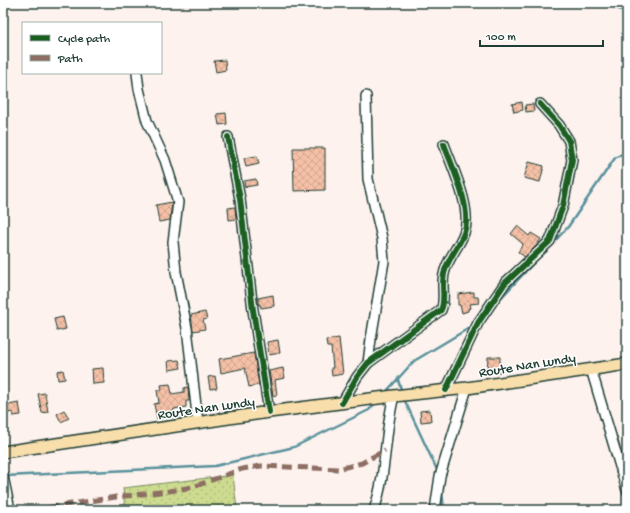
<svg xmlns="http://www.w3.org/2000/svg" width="630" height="513" font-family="'Gochi Hand',sans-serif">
<defs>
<pattern id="green-dots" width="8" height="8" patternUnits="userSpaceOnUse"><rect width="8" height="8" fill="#ccdb8f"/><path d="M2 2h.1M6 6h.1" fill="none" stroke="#afbd7c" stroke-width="1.8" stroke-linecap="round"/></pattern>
<pattern id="building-cross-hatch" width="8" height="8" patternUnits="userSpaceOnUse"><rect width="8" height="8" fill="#f5c0a6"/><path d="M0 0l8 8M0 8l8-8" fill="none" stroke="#d2a690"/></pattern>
</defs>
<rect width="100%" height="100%" fill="#fdf2ed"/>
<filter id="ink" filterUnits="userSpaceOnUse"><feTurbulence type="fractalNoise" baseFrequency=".025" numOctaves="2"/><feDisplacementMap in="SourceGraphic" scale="8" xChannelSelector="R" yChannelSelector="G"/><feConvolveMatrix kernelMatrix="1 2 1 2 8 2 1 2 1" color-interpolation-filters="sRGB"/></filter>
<g filter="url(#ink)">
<path fill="url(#green-dots)" stroke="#768c62" d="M233,475L237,510H125L123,488Z"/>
<path fill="#80c9e1" stroke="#59919c" d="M601,3H627V13Z"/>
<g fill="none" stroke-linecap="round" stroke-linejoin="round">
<g stroke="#59919c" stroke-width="2.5">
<path d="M552,244L568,227L615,158L627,151"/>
<path d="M497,302L543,253"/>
<path d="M398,380L402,392"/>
<path d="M385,393L414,361L474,325"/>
<path d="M404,399L438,472"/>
<path d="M5,476L215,466L294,447L369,410L376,402"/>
<path d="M442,491L444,510"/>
</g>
</g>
<g fill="url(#building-cross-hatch)" stroke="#1f3d34">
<path d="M225,60L226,70L216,72L214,61Z"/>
<path d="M522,102L523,110L514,112L512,104Z"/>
<path d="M533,104L534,111L526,112L525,105Z"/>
<path d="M226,113L227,124L219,125L217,114Z"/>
<path d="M293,148H325V190L294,191Z"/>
<path d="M257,156L259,164L246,167L244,158Z"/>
<path d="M529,162L544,166L540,182L524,178Z"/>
<path d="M256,179L257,185L245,187L244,181Z"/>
<path d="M172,202L170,220L159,222L156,205Z"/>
<path d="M235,207L236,219L229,220L228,208Z"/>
<path d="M517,226L529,236L531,233L541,239L536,246L525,257L518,252L523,244L511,234Z"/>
<path d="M474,292V297H478L479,303L470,304L471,308L468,309V311L462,313L460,305H458V294Z"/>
<path d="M273,295L274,306L261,308L260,304L258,305V298Z"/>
<path d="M205,312L207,319L203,320L205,329L193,331L191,315Z"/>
<path d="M63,317L66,329L57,331L54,319Z"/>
<path d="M339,338L343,374L332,376L331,368H333L331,347H327L326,340Z"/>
<path d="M278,340L280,353L269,355L267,342Z"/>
<path d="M254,353L259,385L249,387L245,368L221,373L219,359Z"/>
<path d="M488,357H500V372H487Z"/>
<path d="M179,360L181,368L169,370L168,361Z"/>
<path d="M103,368L104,383L93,384L92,369Z"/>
<path d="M283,368L285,378L275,380L277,395L273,396L269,371Z"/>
<path d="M63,370L65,379L58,380L57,371Z"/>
<path d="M215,376L217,388L210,389L208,377Z"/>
<path d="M170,384L172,394L184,392V388L188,387L189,401H186V407L174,409V411L168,412V417L157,419L154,404L159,403L157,390H162L161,385Z"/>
<path d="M45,393L48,412L42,413L38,394Z"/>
<path d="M19,403L21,415L13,416V412L3,414V406Z"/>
<path d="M64,410L69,418L61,422L57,414Z"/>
<path d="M430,410L431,421L421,422L420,411Z"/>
</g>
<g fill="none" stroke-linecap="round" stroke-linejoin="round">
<g stroke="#1f3d34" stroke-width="12">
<g id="minor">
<path d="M137,73L139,89L147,121L165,160L178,202L173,242L176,272L187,328L198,423"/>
<path d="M366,96L368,179L382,238L384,261L371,339L368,363"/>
<path d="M228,137L240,199L253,310L269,412"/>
<path d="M591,369L627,490"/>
<path d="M446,390L478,323L505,283L550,241L563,206L572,160L569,141L559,125L540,104"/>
<path d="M342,403L357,377L368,363L441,310C446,300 441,286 444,274C447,259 459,247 464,233C473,209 452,167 444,144"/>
<path d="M3,476L10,510"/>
<path d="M374,510C387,473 384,433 394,396"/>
<path d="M435,510L440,476L467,388"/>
</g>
</g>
<g stroke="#1f3d34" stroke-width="14">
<path id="major" d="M3,452L269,412L394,396L467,388L627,364"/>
</g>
<use href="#minor" stroke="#fff" stroke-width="9"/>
<use href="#major" stroke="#f8deab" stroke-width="11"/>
<path stroke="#8d6e63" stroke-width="5" stroke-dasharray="10 5" stroke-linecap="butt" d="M33,510L116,497L169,491L193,487L242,469L261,466L338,469L362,463L385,450"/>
<g stroke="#fff" stroke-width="8">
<g id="cycleway">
<path d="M228,137L240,199L253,310L269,412"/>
<path d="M446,390L478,323L505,283L550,241L563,206L572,160L569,141L559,125L540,104"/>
<path d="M342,403L357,377L368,363L441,310C446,300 441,286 444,274C447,259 459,247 464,233C473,209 452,167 444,144"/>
</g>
</g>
<use href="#cycleway" stroke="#1b5e20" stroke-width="6"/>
</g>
</g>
<g text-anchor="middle" stroke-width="3" stroke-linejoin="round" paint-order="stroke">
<g font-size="14" fill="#1f3d34" stroke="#fff">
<text transform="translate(527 364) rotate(-9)" y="5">Route Nan Lundy</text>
<text transform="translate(206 407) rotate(-8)" y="5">Route Nan Lundy</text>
</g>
</g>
<rect width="630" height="513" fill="none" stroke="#fff" stroke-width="16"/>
<rect x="8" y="8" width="614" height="497" fill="none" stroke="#1f3d34" stroke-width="1.5" filter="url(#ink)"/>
<rect x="22" y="22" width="140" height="52" fill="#ffffff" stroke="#a5b1ae"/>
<rect x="30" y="35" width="20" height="6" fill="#1b5e20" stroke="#a5b1ae"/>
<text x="58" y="42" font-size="12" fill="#1f3d34">Cycle path</text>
<rect x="30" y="55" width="20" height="6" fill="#8d6e63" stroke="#a5b1ae"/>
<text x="58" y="62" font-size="12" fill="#1f3d34">Path</text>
<path d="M480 40v6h123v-6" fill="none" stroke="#1f3d34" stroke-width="2"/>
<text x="486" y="40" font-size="12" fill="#1f3d34" stroke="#ffffff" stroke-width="3" paint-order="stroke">100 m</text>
</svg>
